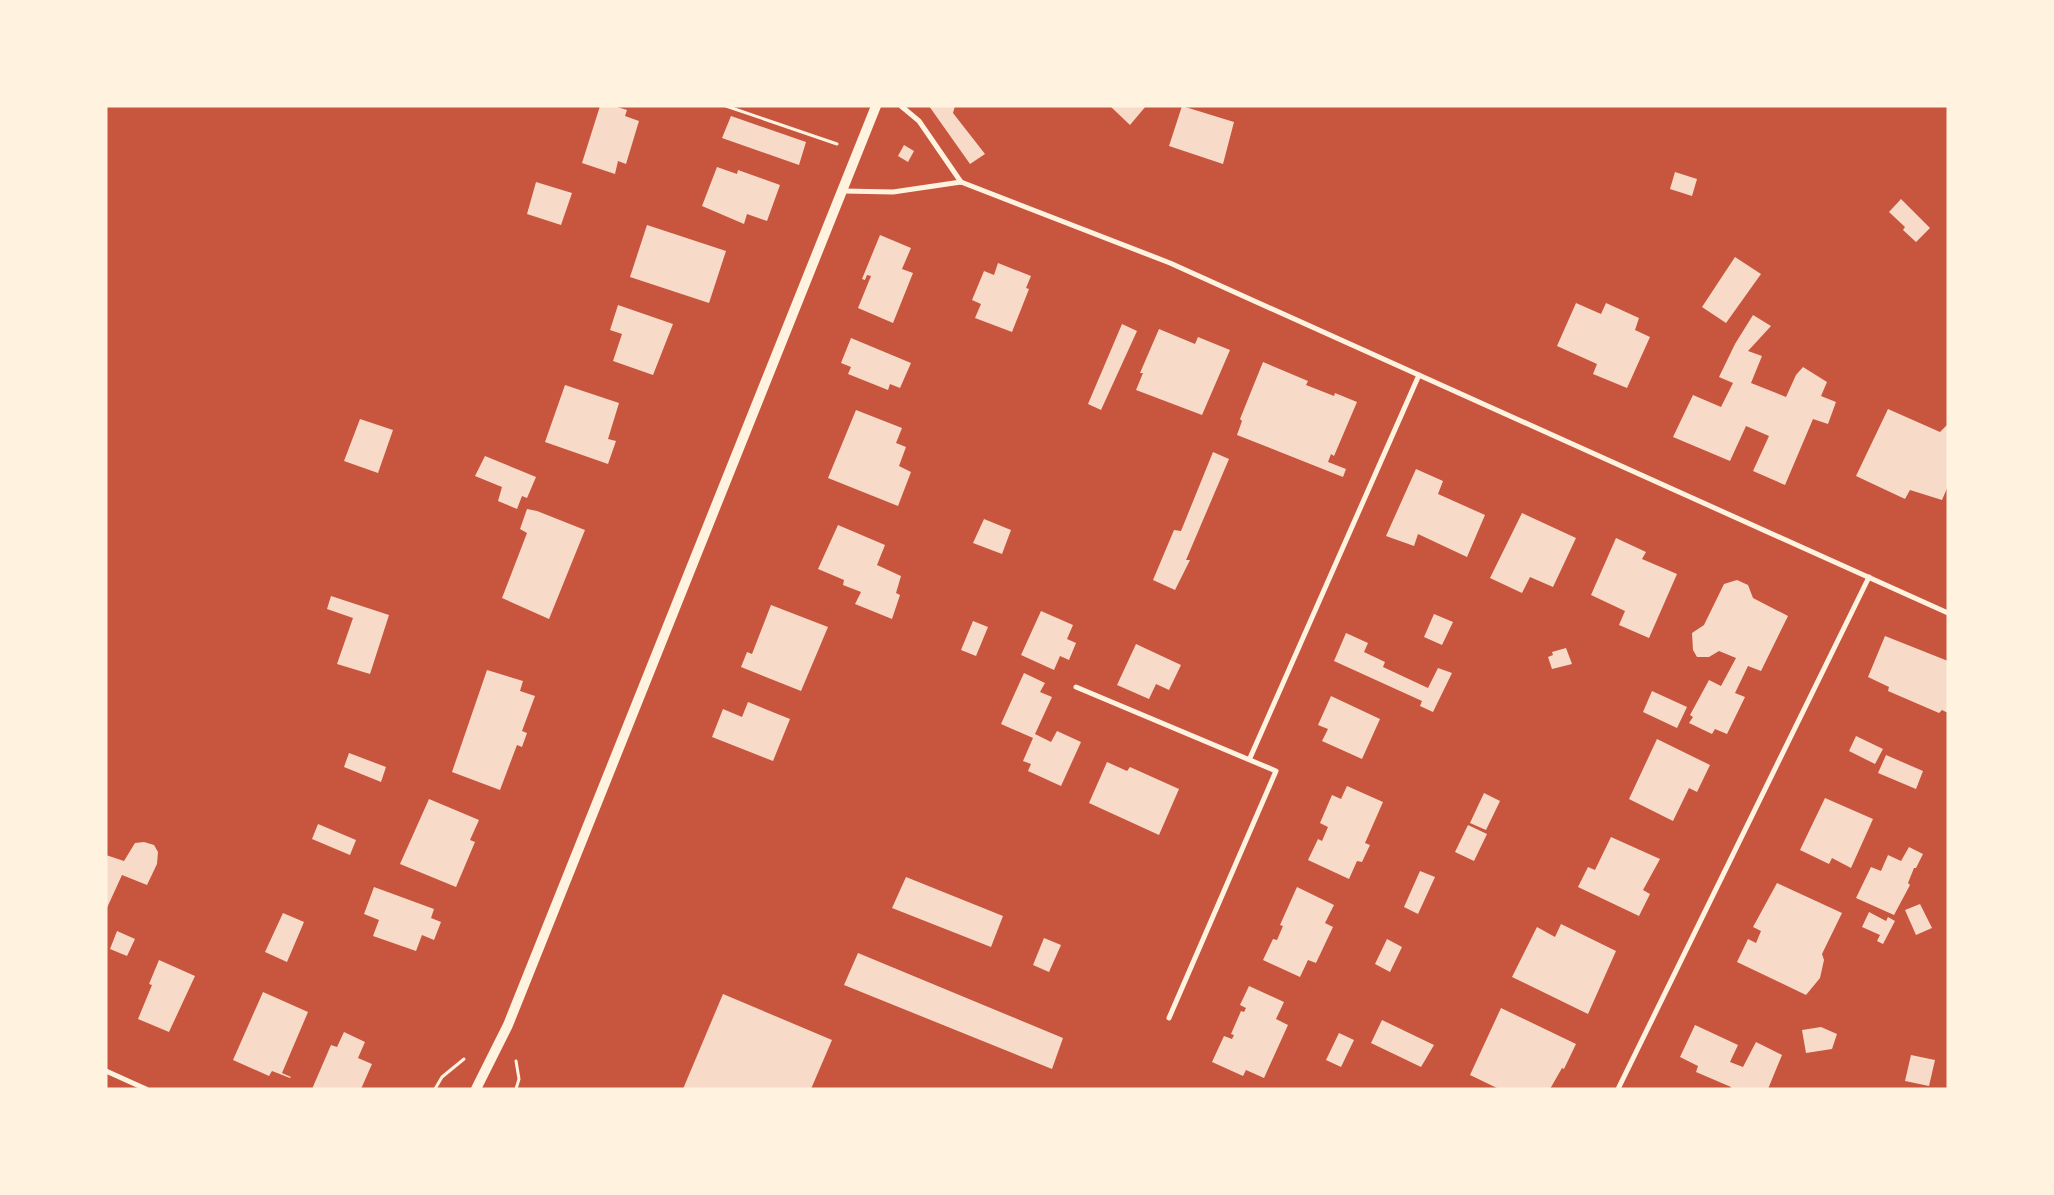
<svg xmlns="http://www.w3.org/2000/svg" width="2054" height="1195" font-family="'Space Grotesk',sans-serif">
<rect width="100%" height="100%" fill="#c8553d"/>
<g fill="#f7dbc8">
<path d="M600,106H614L627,110L625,116L639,121L626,164L618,161L615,174L582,163Z"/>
<path d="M929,106H955L953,113L985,154L970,164Z"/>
<path d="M1110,106H1146L1130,125Z"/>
<path d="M1182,106L1234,122L1223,164L1169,146Z"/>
<path d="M731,116L806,142L799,165L722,138Z"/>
<path d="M904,145L914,151L908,162L898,156Z"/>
<path d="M717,167L737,174L738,170L780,185L767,221L747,214L744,224L702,206Z"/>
<path d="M1675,172L1697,179L1692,196L1670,189Z"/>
<path d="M536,182L572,193L561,225L527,214Z"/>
<path d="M1901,199L1930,228L1916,242L1903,230L1905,227L1889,212Z"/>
<path d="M647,225L726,251L709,303L630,277Z"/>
<path d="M880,235L911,248L902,269L913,273L893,323L858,308L871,276L867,275L865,280L862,279Z"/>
<path d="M1735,257L1761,274L1726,323L1702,307Z"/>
<path d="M998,263L1031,276L1026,288L1029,289L1012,332L975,318L981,304L972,300L984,271L994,275Z"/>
<path d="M1576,303L1601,314L1606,303L1639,318L1635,330L1650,337L1627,388L1593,374L1597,364L1557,346Z"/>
<path d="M618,305L673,324L653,375L613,361L622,334L610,330Z"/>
<path d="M1753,315L1771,326L1748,351L1762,356L1751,383L1786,397L1796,375L1803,367L1827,382L1821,396L1836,402L1828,424L1813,419L1785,485L1753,471L1769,436L1746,426L1730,461L1673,437L1693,395L1721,407L1733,383L1719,377L1735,344Z"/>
<path d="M1122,324L1137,331L1101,410L1088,404Z"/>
<path d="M1159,329L1195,344L1198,337L1230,350L1202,415L1136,390L1143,373H1140Z"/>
<path d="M851,338L911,363L900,388L890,384L888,390L848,374L851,367L841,363Z"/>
<path d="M1263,362L1308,381L1306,385L1334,396L1335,393L1357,402L1334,456L1331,454L1328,462L1346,469L1343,477L1237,435L1242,421L1240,419Z"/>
<path d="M565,385L619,403L608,439L616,441L608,464L545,442Z"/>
<path d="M1888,409L1940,432L1948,424V486L1942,500L1910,490L1905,499L1856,476Z"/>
<path d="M856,410L902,428L896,443L906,447L899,466L911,472L898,506L828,478Z"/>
<path d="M360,419L393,430L378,473L344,461Z"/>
<path d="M1213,452L1229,459L1186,560H1190L1175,590L1153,580L1174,530L1181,531Z"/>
<path d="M485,456L536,477L527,498L522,496L517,509L498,501L502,487L475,476Z"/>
<path d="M1416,469L1443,481L1438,494L1485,515L1467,557L1418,534L1414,546L1386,536Z"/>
<path d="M527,509L537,511L585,530L549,619L502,598L527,533L520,529Z"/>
<path d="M1522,513L1576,538L1553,587L1530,577L1522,593L1490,578Z"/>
<path d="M984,519L1011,530L1002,554L973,543Z"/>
<path d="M838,525L885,545L877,565L901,576L896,593L900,595L892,619L855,604L861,592L843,585L844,580L818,569Z"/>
<path d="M1616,538L1646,552L1642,559L1677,574L1649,638L1619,625L1625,611L1591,595Z"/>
<path d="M1737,580L1748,585L1753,598L1788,616L1761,671L1748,666L1735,693L1745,697L1727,734L1715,729L1712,734L1689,723L1693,717L1690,715L1709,680L1721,686L1736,658L1719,651L1709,657H1697L1693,650L1692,633L1704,625L1724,584Z"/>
<path d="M331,596L389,615L370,674L337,664L353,618L327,609Z"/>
<path d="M771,605L828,627L801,691L741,667L747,652L752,654Z"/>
<path d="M1041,611L1073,625L1067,639L1076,643L1069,660L1060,656L1054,670L1021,655Z"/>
<path d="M1434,614L1453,622L1442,645L1424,637Z"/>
<path d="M973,621L988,627L976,656L961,650Z"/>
<path d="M1346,633L1368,643L1364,652L1385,662L1383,667L1428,688L1438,668L1452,673L1433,712L1420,706L1422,701L1334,661Z"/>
<path d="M1885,636L1948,661V713L1942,710L1939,713L1888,691L1889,687L1868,677Z"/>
<path d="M1136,644L1181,665L1169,690L1156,684L1149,699L1117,685Z"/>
<path d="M1566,648L1572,664L1552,669L1548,657L1553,655L1552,652Z"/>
<path d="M487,670L523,681L520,691L535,696L522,731L527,733L522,747L517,745L500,790L452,772Z"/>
<path d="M1024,673L1045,683L1040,692L1052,697L1035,734L1051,742L1057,731L1081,742L1061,786L1028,771L1031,764L1023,761L1033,738L1001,724Z"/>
<path d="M1652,691L1687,707L1677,728L1643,712Z"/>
<path d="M1331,696L1380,719L1362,759L1322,741L1328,729L1318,725Z"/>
<path d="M748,702L790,719L773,761L712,737L723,709L742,717Z"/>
<path d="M1856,736L1883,749L1875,764L1849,751Z"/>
<path d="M1657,739L1710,765L1697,792L1689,788L1673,821L1629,799Z"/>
<path d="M349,753L386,767L381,782L344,767Z"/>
<path d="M1886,755L1923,771L1916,789L1878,773Z"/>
<path d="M1107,762L1127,771L1130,767L1179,789L1159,835L1089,803Z"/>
<path d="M1347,786L1383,802L1365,843L1370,845L1362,862L1357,861L1349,879L1308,860L1318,839L1322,841L1328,827L1320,823L1332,795L1341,799Z"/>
<path d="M1484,793L1500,801L1486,830L1470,823Z"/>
<path d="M1825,798L1873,819L1851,868L1832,858L1829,864L1800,850Z"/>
<path d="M429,799L479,820L470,840L475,842L456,887L400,864Z"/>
<path d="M318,824L356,840L350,855L312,839Z"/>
<path d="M1468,825L1487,834L1474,861L1455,852Z"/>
<path d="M1611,837L1660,859L1643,890L1650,894L1639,916L1578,887L1588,867L1595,870Z"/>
<path d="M144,842L154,845L158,852L157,864L147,885L122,875L106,910V855L124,861L135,843Z"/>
<path d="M1909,847L1923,854L1916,868H1914L1908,883L1910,885L1894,915L1856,898L1871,867L1881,871L1888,855L1901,861Z"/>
<path d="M1420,871L1435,877L1418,914L1404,907Z"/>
<path d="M906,877L1003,916L991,947L892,908Z"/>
<path d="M1777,883L1842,913L1822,954L1824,960L1820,978L1806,995L1737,962L1748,939L1756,943L1761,931L1753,927Z"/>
<path d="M374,887L434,909L431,918L441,922L434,940L422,935L416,951L373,936L379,920L364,914Z"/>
<path d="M1297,887L1334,905L1325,923L1333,927L1316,963L1308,960L1300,977L1263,960L1273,939L1277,940L1283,926L1280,925Z"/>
<path d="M1920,904L1932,928L1916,935L1905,910Z"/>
<path d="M1869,912L1886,921L1888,917L1895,921L1883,944L1877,941L1880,935L1862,927Z"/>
<path d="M283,913L304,922L287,962L265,952Z"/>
<path d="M1561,924L1616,951L1588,1014L1512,977L1537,927L1555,937Z"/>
<path d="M117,931L135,939L127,956L110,949Z"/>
<path d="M1044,938L1061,945L1049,972L1033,965Z"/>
<path d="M1387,939L1402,947L1390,972L1375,964Z"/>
<path d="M858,953L1063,1038L1052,1069L844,985Z"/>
<path d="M159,960L195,976L169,1032L138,1019L152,985L149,984Z"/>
<path d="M1249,986L1284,1002L1276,1019L1288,1025L1264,1078L1246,1070L1243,1076L1212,1062L1224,1036L1232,1039L1234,1035L1231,1034L1241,1011L1244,1012L1246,1008L1240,1005Z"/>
<path d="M263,992L308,1012L282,1073L291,1077L290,1078L272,1071L269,1076L233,1060Z"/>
<path d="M723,994L832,1040L811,1089H683Z"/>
<path d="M1501,1008L1576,1044L1564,1069L1562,1068L1550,1089H1499L1470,1075Z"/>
<path d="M1382,1020L1434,1045L1421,1067L1371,1043Z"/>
<path d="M1695,1025L1738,1045L1730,1062L1743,1067L1756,1042L1782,1055L1768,1089H1730L1731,1087L1696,1072L1698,1066L1680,1057Z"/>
<path d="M1821,1027L1837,1034L1832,1049L1806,1053L1802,1030Z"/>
<path d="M344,1032L365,1042L358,1058L372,1064L361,1089H312L331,1045L337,1047Z"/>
<path d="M1339,1033L1354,1040L1341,1067L1326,1060Z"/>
<path d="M1911,1055L1935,1060L1929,1086L1905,1081Z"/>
</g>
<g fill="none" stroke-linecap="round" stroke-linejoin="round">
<g stroke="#fff3e0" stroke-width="3">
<path d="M726,106L837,144"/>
<path d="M435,1089L442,1077L464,1059"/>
<path d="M516,1089L519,1079L516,1061"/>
</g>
<g stroke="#fff3e0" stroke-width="5">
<path d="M901,106L919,121L961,182"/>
<path d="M844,191L893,192L961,182L1170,263L1948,613"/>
<path d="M1076,687L1276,771L1169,1018"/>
<path d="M1250,758L1419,375"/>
<path d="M106,1071L146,1089"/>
<path d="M1618,1089L1869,577"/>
</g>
<path stroke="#fff3e0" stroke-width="10" d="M476,1089L508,1025L876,106"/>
</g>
<rect width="2054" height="1195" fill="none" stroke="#fff3e0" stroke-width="215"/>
</svg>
